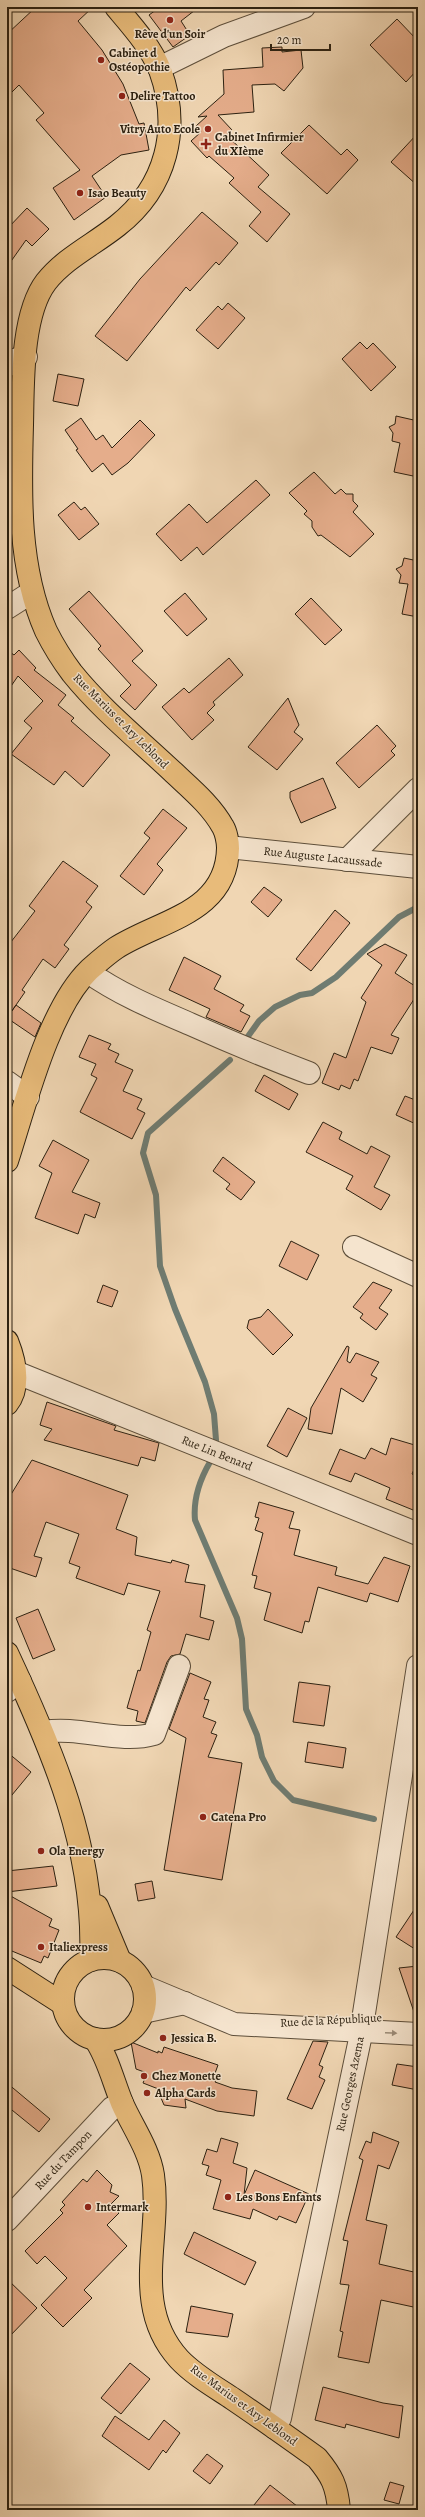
<svg xmlns="http://www.w3.org/2000/svg" width="425" height="2517" font-family="Alegreya,serif">
<rect width="100%" height="100%" fill="#f0d6b3"/>
<filter id="stains"><feTurbulence type="fractalNoise" baseFrequency=".005" numOctaves="4"/><feColorMatrix values="0 0 0 0 .2 0 0 0 0 .09 0 0 0 0 .02 0 0 0 .5 -.17"/></filter>
<radialGradient id="worn" r=".72"><stop offset=".6" stop-color="#630" stop-opacity="0"/><stop offset="1" stop-color="#630" stop-opacity=".3"/></radialGradient>
<g fill="none" stroke-linecap="round" stroke-linejoin="round">
<g stroke="#6f7c72" stroke-width="6">
<path d="M244,1042L259,1021L275,1007L300,995L312,993L336,977L399,917L418,907"/>
<path d="M216,1440L214,1414L205,1382L175,1309L160,1266L156,1195L143,1153L148,1133L230,1060"/>
<path d="M210,1462C199,1481 193,1499 195,1520L237,1618L242,1639L246,1709L257,1735L262,1757L274,1781L293,1800L374,1819"/>
</g>
</g>
<g fill="#e5ad8b" stroke="#2c2111">
<path d="M36,7H93L78,21L102,50L123,84L139,124L144,123L149,150L121,155L92,176L106,197L74,220L53,188L80,170L36,120L44,113L19,85L7,97V34Z"/>
<path d="M160,7H199L181,21L190,35L173,47L149,15Z"/>
<path d="M397,19L418,41V69L406,82L370,45Z"/>
<path d="M282,47V52L301,50L303,68L284,91L275,84L252,85L254,112L218,115L232,130L226,135L269,175L258,187L290,214L267,242L249,226L261,212L229,183L234,178L209,156L207,158L191,141L201,132L196,126L207,116L198,117L224,94L223,70L263,67L262,48Z"/>
<path d="M309,125L341,155L347,149L358,160L327,194L281,153Z"/>
<path d="M418,133V186L391,162Z"/>
<path d="M27,208L49,229L32,246L26,240L7,267V229Z"/>
<path d="M202,212L238,243L219,265L216,262L190,291L186,287L127,361L95,336L140,279Z"/>
<path d="M228,303L245,318L218,349L196,330L218,306L222,310Z"/>
<path d="M360,342L367,349L373,343L396,367L371,391L342,359Z"/>
<path d="M58,374L84,379L78,406L53,401Z"/>
<path d="M396,416L418,421V477L394,472L400,443L392,441L393,433L389,427L395,424Z"/>
<path d="M81,418L96,440L103,435L112,448L140,420L155,435L128,463L112,475L103,463L92,472L76,450L78,449L65,430Z"/>
<path d="M314,472L335,494L341,489L346,494H353V501L358,506L353,512L374,534L350,557L321,535L318,536L312,527V521L304,514L307,511L289,493Z"/>
<path d="M256,480L270,495L203,555L197,547L181,561L156,534L189,504L207,523Z"/>
<path d="M74,502L81,510L85,507L99,524L79,540L58,515Z"/>
<path d="M404,558L418,561V617L402,614L408,584L399,583L401,575L396,569L402,566Z"/>
<path d="M89,591L143,651L132,661L157,685L135,710L120,696L131,685L98,649L101,646L69,609Z"/>
<path d="M185,593L207,619L187,636L164,611Z"/>
<path d="M311,598L342,630L325,645L295,614Z"/>
<path d="M7,650L14,655L19,650L36,668L34,670L66,695L58,705L74,718L71,721L110,755L83,787L65,771L54,785L11,754L32,728L24,721L43,701L18,676L7,692Z"/>
<path d="M229,658L243,675L213,702L215,705L207,713L214,720L192,740L162,707L184,688L189,693Z"/>
<path d="M288,698L299,725L294,732L303,739L277,770L248,747Z"/>
<path d="M377,725L396,746L391,751L395,755L359,788L336,763Z"/>
<path d="M323,778L336,808L301,823L290,798V792Z"/>
<path d="M163,809L187,828L157,864L163,870L144,895L120,876L150,838L144,833Z"/>
<path d="M63,861L98,886L86,902L92,907L64,945L69,949L55,968L43,959L22,990L25,992L16,1005L41,1023L35,1037L7,1018L16,1005L7,1018V947L35,911L29,906Z"/>
<path d="M264,887L282,900L268,917L251,902Z"/>
<path d="M335,910L350,923L311,971L296,959Z"/>
<path d="M385,944L407,955L395,973L418,988V993L391,1035L399,1038L392,1054L371,1047L358,1081L354,1079L350,1089L341,1085L339,1090L322,1083L334,1053L346,1058L366,1002L361,998L382,965L367,954Z"/>
<path d="M184,957L221,976L214,989L244,1005L240,1011L250,1016L241,1032L206,1017L210,1009L169,990Z"/>
<path d="M89,1035L111,1044L108,1049L119,1054L115,1062L133,1070L123,1091L142,1099L137,1109L145,1113L132,1139L80,1112L97,1078L91,1075L96,1064L79,1057Z"/>
<path d="M264,1075L298,1094L289,1110L255,1091Z"/>
<path d="M405,1096L418,1101V1125L396,1115Z"/>
<path d="M323,1122L342,1132L339,1139L367,1154L371,1146L390,1156L374,1187L390,1195L381,1210L346,1189L353,1176L306,1152Z"/>
<path d="M53,1140L89,1160L72,1192L100,1203L95,1218L85,1214L78,1234L35,1218L52,1173L39,1166Z"/>
<path d="M223,1157L255,1182L241,1200L226,1189L230,1184L213,1171Z"/>
<path d="M291,1241L319,1255L307,1280L279,1266Z"/>
<path d="M373,1282L392,1290L379,1308L388,1314L376,1330L360,1318L363,1314L353,1307Z"/>
<path d="M103,1285L118,1291L112,1307L97,1302Z"/>
<path d="M268,1309L293,1335L273,1355L247,1328L249,1320L261,1317Z"/>
<path d="M347,1346L349,1347L347,1361L350,1363L356,1353L379,1362L371,1375L377,1378L363,1402L341,1388L332,1434L308,1429L311,1408Z"/>
<path d="M47,1402L116,1426L114,1430L159,1443L155,1461L141,1457L138,1466L44,1440L52,1429L40,1425Z"/>
<path d="M288,1408L307,1418L287,1457L267,1446Z"/>
<path d="M391,1438L418,1446V1460L412,1474L418,1477V1512L386,1499L390,1488L355,1473L351,1482L329,1474L340,1449L365,1459L371,1448L386,1455Z"/>
<path d="M32,1460L128,1495L116,1529L137,1537L135,1555L171,1563L172,1560L189,1565L185,1582L205,1585L200,1617L214,1621L209,1640L186,1634L180,1654L171,1656L167,1662L145,1723L136,1721L138,1711L127,1708L138,1670L140,1671L151,1632L147,1630L160,1591L128,1583L124,1595L76,1578L80,1567L69,1563L79,1534L46,1522L34,1556L42,1558L36,1577L7,1567V1501Z"/>
<path d="M259,1502L294,1512L289,1528L300,1530L294,1555L337,1567L335,1575L368,1584L384,1557L410,1566L398,1602L370,1593L367,1602L318,1587L309,1622L305,1621L302,1633L264,1620L271,1593L254,1588L257,1576L252,1575L263,1533L255,1530L259,1518L255,1517Z"/>
<path d="M38,1609L55,1650L33,1659L16,1618Z"/>
<path d="M190,1673L211,1682L204,1699L209,1700L203,1717L216,1722L211,1733L217,1735L208,1757L242,1763L222,1880L164,1870L186,1738L169,1729Z"/>
<path d="M299,1682L330,1686L324,1726L293,1722Z"/>
<path d="M308,1742L346,1748L343,1768L305,1762Z"/>
<path d="M7,1752L31,1772L7,1801Z"/>
<path d="M53,1866L57,1886L7,1892V1871Z"/>
<path d="M152,1881L155,1898L138,1901L135,1884Z"/>
<path d="M7,1894L52,1919L49,1926L59,1930L48,1958L44,1956L41,1963L7,1949Z"/>
<path d="M418,1904V1951L396,1937Z"/>
<path d="M418,1966V2014L415,2015L399,1968Z"/>
<path d="M313,2041L328,2042L319,2065L323,2067L319,2077L325,2080L312,2109L287,2099Z"/>
<path d="M131,2042L158,2053V2051L162,2053L164,2047L218,2065L214,2076L217,2077L215,2082L232,2088L257,2091L254,2116L217,2111L185,2099L186,2108L164,2105L161,2098V2090L143,2083L147,2073L136,2069Z"/>
<path d="M397,2064L418,2067V2090L392,2085Z"/>
<path d="M7,2083L50,2119L39,2132L7,2106Z"/>
<path d="M373,2132L399,2142L389,2169L378,2165L366,2220L387,2225L379,2264L418,2273V2308L381,2300L369,2363L338,2357L343,2332L340,2331L349,2285L340,2284L348,2241L343,2240L363,2160L359,2158L366,2141L371,2143Z"/>
<path d="M221,2138L238,2143L233,2163L247,2168L244,2195L255,2170L309,2194L296,2223L279,2216L277,2220L253,2209L250,2219L213,2209L221,2180L206,2175L209,2166L202,2164L207,2149L217,2152Z"/>
<path d="M97,2170L112,2185L110,2192L119,2196L111,2204L119,2213L107,2225L127,2246L84,2290L92,2298L63,2327L41,2305L67,2278L45,2256L37,2264L25,2251L63,2213L60,2210L65,2205L62,2202L83,2179L87,2182Z"/>
<path d="M194,2232L256,2262L245,2285L184,2254Z"/>
<path d="M7,2279L37,2308L7,2339Z"/>
<path d="M191,2306L233,2314L228,2337L186,2332Z"/>
<path d="M130,2363L150,2379L121,2414L101,2398Z"/>
<path d="M323,2387L383,2403L403,2406L399,2438L346,2424L345,2428L315,2420Z"/>
<path d="M115,2416L149,2440L164,2420L180,2433L166,2453L163,2450L149,2470L102,2436Z"/>
<path d="M207,2454L223,2466L210,2484L193,2471Z"/>
<path d="M390,2482L404,2486L399,2504L384,2500Z"/>
<path d="M270,2485L302,2510H250Z"/>
</g>
<g fill="none" stroke-linecap="round" stroke-linejoin="round">
<g stroke="#5d4e3a" stroke-width="24">
<g id="minor">
<path d="M159,68L224,36L304,7"/>
<path d="M7,366L14,360L26,357"/>
<path d="M7,608L32,592"/>
<path d="M228,847L418,867"/>
<path d="M347,860L418,789"/>
<path d="M88,972C119,994 155,1009 190,1024C230,1042 269,1058 309,1073"/>
<path d="M7,1082L28,1097"/>
<path d="M354,1247L418,1276"/>
<path d="M15,1372L418,1534"/>
<path d="M7,1691L20,1681"/>
<path d="M44,1732C80,1726 119,1744 154,1734L179,1666"/>
<path d="M143,1986L234,2024L418,2034"/>
<path d="M143,2012L185,2003"/>
<path d="M7,2220L112,2108L122,2103"/>
<path d="M275,2428L280,2418L360,2039L418,1666"/>
</g>
</g>
<g stroke="#2c2111" stroke-width="24">
<g id="major">
<path d="M7,1161C25,1106 48,1010 89,970C97,963 107,954 116,948C160,920 227,913 228,848C228,842 226,832 223,827C211,805 190,788 172,771C138,739 101,709 72,673C63,661 53,645 46,631C18,568 20,493 22,425C23,385 21,315 46,282C65,258 93,245 117,226C167,187 181,128 160,70C151,47 132,26 116,7"/>
<path d="M7,1341C15,1361 21,1386 7,1404"/>
<path d="M7,1653C52,1749 96,1851 91,1960"/>
<path d="M97,1906L120,1961"/>
<circle cx="104" cy="1999" r="41"/>
<path d="M7,1968L63,2004"/>
<path d="M95,2039C108,2058 113,2081 122,2103C132,2126 149,2149 153,2175C162,2238 130,2305 179,2359C194,2375 215,2387 233,2399C261,2418 289,2438 317,2458C332,2476 337,2486 339,2510"/>
</g>
</g>
<use href="#minor" stroke="#f5e4ce" stroke-width="22"/>
<use href="#major" stroke="#e8bb7a" stroke-width="22"/>
</g>
<defs><path id="oneway-solid" d="M-6-.8H1V-3.2L6.5 0L1 3.2V.8H-6Z"/></defs>
<use fill="#9b8c79" href="#oneway-solid" transform="translate(391 2033) rotate(3)"/>
<g fill="#8f2418" stroke="#f5e4ce" stroke-width="1.5">
<circle cx="170" cy="20" r="4"/>
<circle cx="101" cy="60" r="4"/>
<circle cx="122" cy="96" r="4"/>
<circle cx="208" cy="129" r="4"/>
<path d="M204 138h4v4h4v4h-4v4h-4v-4h-4v-4h4z"/>
<circle cx="80" cy="193" r="4"/>
<circle cx="203" cy="1817" r="4"/>
<circle cx="41" cy="1851" r="4"/>
<circle cx="41" cy="1947" r="4"/>
<circle cx="163" cy="2038" r="4"/>
<circle cx="144" cy="2076" r="4"/>
<circle cx="147" cy="2093" r="4"/>
<circle cx="228" cy="2197" r="4"/>
<circle cx="88" cy="2207" r="4"/>
</g>
<g text-anchor="middle" stroke-width="3" stroke-linejoin="round" paint-order="stroke">
<g font-size="12" font-weight="bold" fill="#2c2111" stroke="#f5e4ce" text-anchor="start">
<text x="170" y="38" text-anchor="middle">Rêve d'un Soir</text>
<text x="109" y="57">Cabinet d<tspan x="109" dy="14">Ostéopothie</tspan></text>
<text x="130" y="100">Delire Tattoo</text>
<text x="200" y="133" text-anchor="end">Vitry Auto Ecole</text>
<text x="215" y="141">Cabinet Infirmier<tspan x="215" dy="14">du XIème</tspan></text>
<text x="88" y="197">Isao Beauty</text>
<text x="211" y="1821">Catena Pro</text>
<text x="49" y="1855">Ola Energy</text>
<text x="49" y="1951">Italiexpress</text>
<text x="171" y="2042">Jessica B.</text>
<text x="152" y="2080">Chez Monette</text>
<text x="155" y="2097">Alpha Cards</text>
<text x="236" y="2201">Les Bons Enfants</text>
<text x="96" y="2211">Intermark</text>
</g>
<g font-size="12" fill="#2c2111" stroke="#f5e4ce">
<text transform="translate(121 721) rotate(45)" y="4">Rue Marius et Ary Leblond</text>
<text transform="translate(323 857) rotate(6)" y="4">Rue Auguste Lacaussade</text>
<text transform="translate(217 1453) rotate(22)" y="4">Rue Lin Benard</text>
<text transform="translate(331 2020) rotate(-3)" y="4">Rue de la République</text>
<text transform="translate(350 2084) rotate(-78)" y="4">Rue Georges Azema</text>
<text transform="translate(63 2160) rotate(-47)" y="4">Rue du Tampon</text>
<text transform="translate(244 2405) rotate(36)" y="4">Rue Marius et Ary Leblond</text>
</g>
</g>
<rect width="425" height="2517" fill="none" stroke="#f0d6b3" stroke-width="24"/>
<rect x="8" y="8" width="409" height="2501" fill="none" stroke="#2c2111" stroke-width="2"/>
<rect x="12" y="12" width="401" height="2493" fill="none" stroke="#2c2111"/>
<path d="M271 44v6h59v-6" fill="none" stroke="#2c2111" stroke-width="2"/>
<text x="277" y="44" font-size="12" fill="#2c2111" stroke="#f5e4ce" stroke-width="3" paint-order="stroke">20 m</text>
<rect width="100%" height="100%" filter="url(#stains)"/>
<rect width="100%" height="100%" fill="url(#worn)"/>
</svg>
